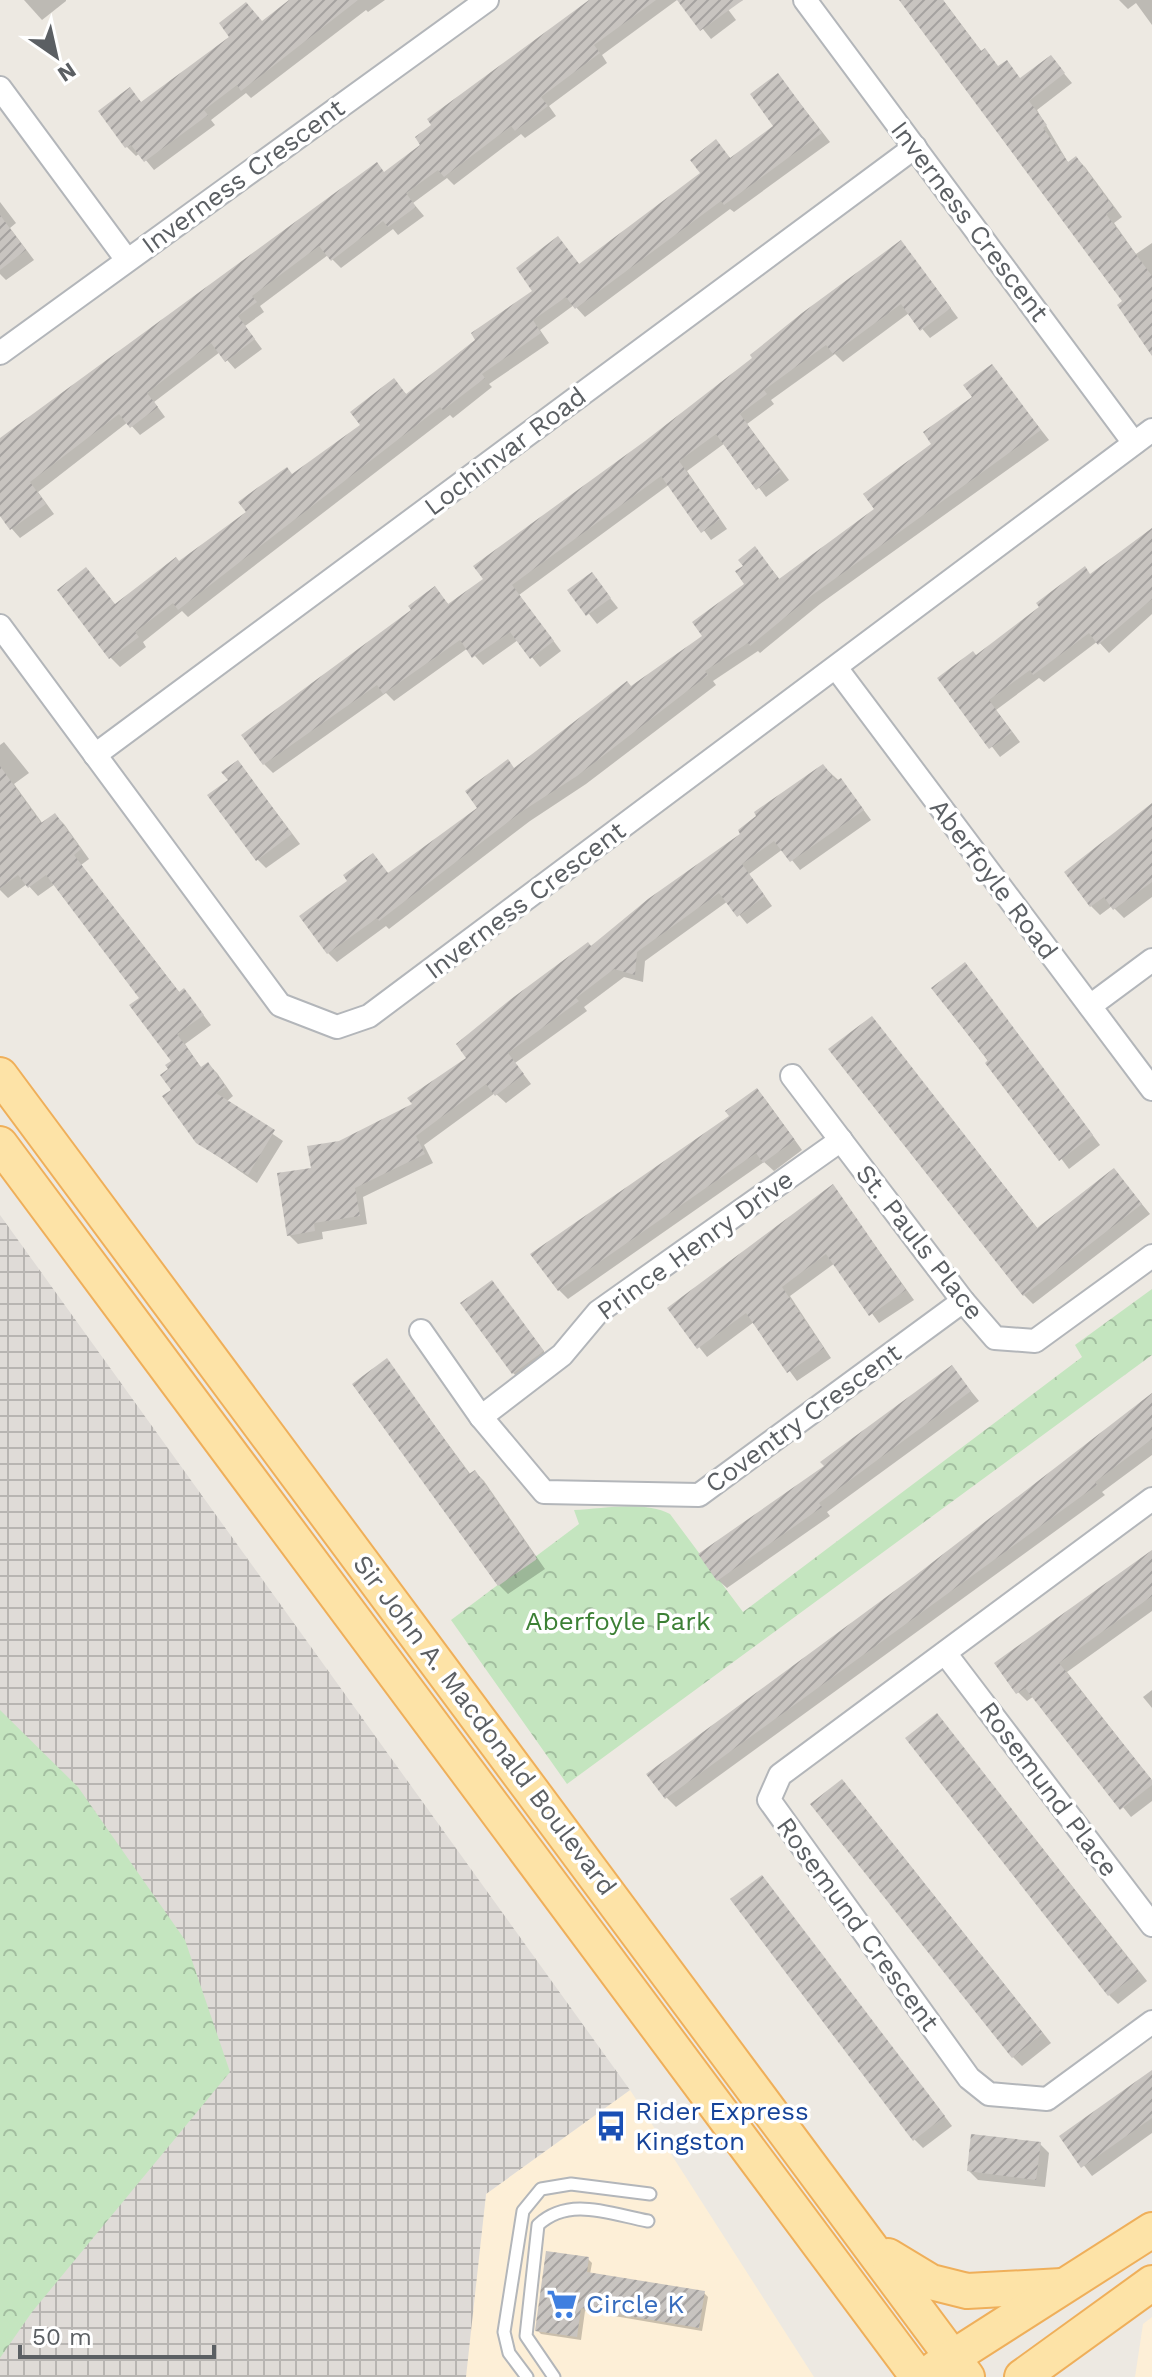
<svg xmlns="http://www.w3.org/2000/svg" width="1152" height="2377" font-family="'Work Sans',sans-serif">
<defs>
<pattern id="industrial-grid" width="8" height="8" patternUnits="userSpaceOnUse" patternTransform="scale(2)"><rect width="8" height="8" fill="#dfdbd7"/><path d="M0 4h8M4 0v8" fill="none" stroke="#b8b5b2"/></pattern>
<pattern id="forest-crowns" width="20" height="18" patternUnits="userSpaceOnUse" patternTransform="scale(2)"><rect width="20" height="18" fill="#c4e5bf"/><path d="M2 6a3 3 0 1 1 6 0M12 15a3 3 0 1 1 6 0" fill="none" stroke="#a2bd9f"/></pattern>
<pattern id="building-hatch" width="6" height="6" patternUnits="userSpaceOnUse" patternTransform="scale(2)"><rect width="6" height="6" fill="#c8c4c0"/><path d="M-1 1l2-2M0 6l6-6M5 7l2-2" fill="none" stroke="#a5a2a0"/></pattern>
</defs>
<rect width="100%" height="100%" fill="#ede9e2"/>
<g fill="#fdefd7">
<path d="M630,2090L814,2377H466L464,2374L486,2194Z"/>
<path d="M1152,2317V2377H1135L1143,2324Z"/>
</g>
<path fill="url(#industrial-grid)" d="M0,1215L630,2090L486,2194L466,2377H0Z"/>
<g fill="url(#forest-crowns)">
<path d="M1152,1289V1355L567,1784L451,1620L579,1524L574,1510C602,1509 644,1500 670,1514L743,1612L1082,1357L1075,1345Z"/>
<path d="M0,1710L78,1787L185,1940L230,2072L32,2312L0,2358Z"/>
</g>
<g fill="#0003">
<path d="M24,0H66V1L42,20Z"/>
<path d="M294,0H385L368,12L366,10L251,98L246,93L211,120L215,125L154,170L140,153L136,156L127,147L130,90L142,103Z"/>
<path d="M592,0H677L602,55L607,63L549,106L556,116L525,138L521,134L454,185L447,178L413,203L424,216L398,235L393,229L341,268L328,255L260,306L264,312L245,326L262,349L235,369L220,352L154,402L165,417L140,435L128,422L38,492L54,514L20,538L12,529L0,512V439L423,146Z"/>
<path d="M680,0H721L736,20L711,39Z"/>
<path d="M901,0H943L982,52L999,68L1021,79L1051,58L1072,83L1037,110L1069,164L1076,158L1085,167L1122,217L1114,223L1136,254L1152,243V352L1125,302Z"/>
<path d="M1119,0H1152V25L1136,3L1128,9Z"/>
<path d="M778,75L830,142L734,212L730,209L585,317L574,305L540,330L549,343L489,384L492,387L453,418L450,415L188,617L182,611L143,642L146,647L120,667L111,658L59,590L116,606L179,563L363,425L394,381L407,395L535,292L558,239L581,266L703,174L716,142L732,160L776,126Z"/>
<path d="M0,202L16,223L10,228L34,260L6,280L0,274Z"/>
<path d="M909,252L958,318L930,338L909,313L843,362L835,354L771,400L774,404L747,424L789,480L766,497L725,443L687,471L727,529L711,540L670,484L519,595L561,651L540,667L518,640L483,665L468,648L394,701L386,693L273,773L264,764L435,589L450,606Z"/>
<path d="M992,367L1049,440L820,604L760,653L758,651L713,681L716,685L586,784L530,821L389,929L386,926L337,962L328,953L350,882L373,855L389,875L480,809L515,769L705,636L747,584L746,567L755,549L781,581L877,509L975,398Z"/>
<path d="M1152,530V614L1109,653L1098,641L1044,682L1039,678L996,710L1020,742L1000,757L939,678L976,657Z"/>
<path d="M592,575L618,608L597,624L570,590Z"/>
<path d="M4,742L29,773L14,784L43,824L55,815L64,824L89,859L81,865L180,993L192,1000L211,1025L185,1044L202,1069L208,1064L217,1073L233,1096L226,1102L283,1141L257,1183L197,1142L174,1091L171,1070L174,1061L142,998L55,884L38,896L27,884L8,898L0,890V745Z"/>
<path d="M823,766L849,790L871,820L800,870L783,849L749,874L772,906L747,924L728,901L645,961L643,982L624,977L584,1007L587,1011L515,1063L531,1084L506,1103L495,1093L424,1145L433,1163L363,1197L367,1224L322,1232L323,1239L298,1244L289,1235L313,1170L339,1143L415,1104L592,949L743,834Z"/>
<path d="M246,772L300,844L266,868L257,859L230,780Z"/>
<path d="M1152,806V897L1124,918L1112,906L1100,915L1091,906Z"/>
<path d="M965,964L1100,1145L1069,1169L933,988Z"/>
<path d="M872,1018L1038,1229L1114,1170L1150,1214L1033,1304L1024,1295Z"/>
<path d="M765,1099L802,1150L774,1171L764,1162L568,1299L559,1290L533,1254Z"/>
<path d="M833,1187L914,1300L879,1323L835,1263L790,1296L831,1358L797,1381L754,1322L707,1357L669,1309Z"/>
<path d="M492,1282L551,1361L522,1381L513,1373Z"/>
<path d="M387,1361L471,1475L475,1472L484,1481L545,1569L508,1594L499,1585Z"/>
<path d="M952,1368L979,1401L827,1512L830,1516L727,1588L718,1580L826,1466Z"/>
<path d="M1152,1395V1455L1102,1492L1105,1495L676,1807L667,1798L649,1774L917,1577Z"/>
<path d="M1152,1553V1611L1067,1672L1152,1781V1801L1131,1817L1034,1696L1027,1701L1018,1692Z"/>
<path d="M1152,1690V1708L1143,1697Z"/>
<path d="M945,1725L1147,1981L1118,2004L1109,1995Z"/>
<path d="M851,1791L1051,2043L1022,2066L1013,2057Z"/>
<path d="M762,1877L952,2126L923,2148L915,2140Z"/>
<path d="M1152,2072V2133L1092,2176L1062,2137Z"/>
<path d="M1040,2144L1049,2153L1045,2187L978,2180L969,2171Z"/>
<path d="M588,2259L592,2263L590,2274L704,2293L708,2297L702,2331L585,2311L581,2340L541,2334L537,2330Z"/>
</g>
<g fill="url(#building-hatch)">
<path d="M289,0H358L241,91L237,85L204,110L208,115L144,162L131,145L125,148L98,111L130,87L141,102L229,37L219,23L246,2L262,21Z"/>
<path d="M589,0H656L594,45L600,53L541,97L548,106L515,131L511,126L444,177L438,170L406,193L416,207L388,227L383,221L331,261L319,246L252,296L257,302L238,316L255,339L225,362L211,343L147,393L158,407L130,428L119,414L30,482L46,504L10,530L0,516V438L377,162L384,172L420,145L415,137L431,125L427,119Z"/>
<path d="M677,0H743L700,31Z"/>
<path d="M899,0H943L981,51L985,48L998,66L1007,60L1020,78L1051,55L1065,73L1029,101L1047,125L1043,128L1068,162L1076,156L1114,208L1106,214L1152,276V356L1117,305L1122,301Z"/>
<path d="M778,73L822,133L724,205L721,201L575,309L566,297L533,320L541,333L482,374L485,378L443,410L440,407L178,610L173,603L135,632L139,637L109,659L57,590L86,567L115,604L176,557L179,561L246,512L238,502L257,488L287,467L292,474L360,425L350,412L394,378L406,394L475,340L471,333L532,291L516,268L558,236L579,264L700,173L690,160L716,139L730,158L773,126L750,94Z"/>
<path d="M0,215L26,250L0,270Z"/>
<path d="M901,240L951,308L920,331L901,304L833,354L826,345L764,390L767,394L740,414L781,471L756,490L716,434L679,461L720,519L701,533L661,476L512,585L554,641L530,659L510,632L472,658L460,640L383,694L377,685L263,765L241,735L411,610L408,606L435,586L448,604L483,579L473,566L645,441L752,358L750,355L802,313Z"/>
<path d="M992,364L1041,430L811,596L750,646L748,643L705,671L708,675L577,776L521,812L379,921L377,918L327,954L299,916L347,881L343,875L373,853L388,873L477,808L465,791L508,759L514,768L627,681L631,686L702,636L692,622L744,584L735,571L743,566L738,560L755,546L779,579L874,509L863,494L931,444L923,432L972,397L963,385Z"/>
<path d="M1152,528V599L1098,645L1089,633L1033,675L1030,670L989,700L1012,732L989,749L937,678L973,651L976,655L1039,607L1036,603L1085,566L1090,574Z"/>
<path d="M592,572L611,598L586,616L567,590Z"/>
<path d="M238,760L292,834L256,861L207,795L228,780L221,772Z"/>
<path d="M823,764L836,781L841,778L864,810L790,862L774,841L742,864L765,896L737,917L719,893L637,952L635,975L614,969L576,998L579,1001L508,1053L524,1074L495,1096L486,1084L416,1136L425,1154L355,1188L360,1216L314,1223L315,1231L287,1236L277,1173L311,1168L307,1146L339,1141L412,1104L407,1098L466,1058L456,1044L511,999L588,942L591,946L648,899L740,834L738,830L756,816L754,812Z"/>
<path d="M0,766L41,823L55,813L81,849L74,855L179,992L184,988L204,1015L177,1034L201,1067L208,1062L226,1087L216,1093L275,1130L248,1175L196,1143L162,1096L171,1090L160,1075L168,1069L165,1065L171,1061L129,1005L139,998L46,875L28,888L18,875L0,888Z"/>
<path d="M1152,803V882L1113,910L1104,897L1090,907L1064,872Z"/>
<path d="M965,962L1093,1135L1059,1161L985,1063L988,1060L931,988Z"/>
<path d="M872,1016L1037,1228L1114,1168L1142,1204L1023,1296L828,1049Z"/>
<path d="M757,1088L795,1140L763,1163L756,1153L558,1291L530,1254L729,1116L725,1111Z"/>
<path d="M833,1184L906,1290L869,1316L826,1254L782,1287L824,1348L787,1373L746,1313L697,1349L667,1308Z"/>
<path d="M492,1280L544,1351L512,1374L460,1303Z"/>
<path d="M387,1358L469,1474L475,1470L537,1559L498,1586L352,1384Z"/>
<path d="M952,1365L971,1391L819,1503L822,1507L717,1581L698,1554L824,1466L820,1462Z"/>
<path d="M1152,1393V1439L1095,1482L1097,1485L665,1799L646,1774L916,1575Z"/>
<path d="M1152,1550V1596L1059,1663L1152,1780V1785L1120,1810L1025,1688L1016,1694L994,1663Z"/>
<path d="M937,1713L1139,1972L1108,1996L905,1738Z"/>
<path d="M842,1779L1043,2033L1012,2058L810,1804Z"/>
<path d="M762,1875L945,2116L913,2141L730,1899Z"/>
<path d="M1152,2070V2118L1081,2168L1059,2136Z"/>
<path d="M971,2134L1041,2142L1036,2180L967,2171Z"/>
<path d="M546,2251L589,2257L587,2272L705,2291L699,2328L581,2308L577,2337L535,2331Z"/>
</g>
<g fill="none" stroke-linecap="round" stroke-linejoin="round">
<g stroke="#b3b6ba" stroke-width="15">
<g id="lane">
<path d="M527,2377L509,2353L504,2332L523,2211L541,2189L571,2184L650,2194"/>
<path d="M554,2377L526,2336L538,2225C569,2196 610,2214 648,2221"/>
</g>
</g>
<g stroke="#b3b6ba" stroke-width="26">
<g id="street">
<path d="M805,0L1134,443"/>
<path d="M0,88L127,260"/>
<path d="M0,353L487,0"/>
<path d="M0,626L280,1005L337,1027L369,1016L1152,430"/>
<path d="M837,669L1152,1089"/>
<path d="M95,755L915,147"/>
<path d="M1090,1006L1152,960"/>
<path d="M792,1076L963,1301L995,1338L1035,1341L1152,1256"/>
<path d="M421,1331L481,1417L544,1492L699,1495L963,1301"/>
<path d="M481,1417L562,1355L598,1312L841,1140"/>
<path d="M1152,1499L780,1775L769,1800L969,2078L989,2094L1047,2099L1152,2022"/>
<path d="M945,1653L1152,1925"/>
</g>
</g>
<g stroke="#efaf5a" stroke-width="38">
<g id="primary">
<path d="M0,1075L967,2377"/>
<path d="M0,1144L918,2377"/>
<path d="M888,2256L931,2282L967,2291L1062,2286"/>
<path d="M936,2368L1152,2230"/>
<path d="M1022,2377L1152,2283"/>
</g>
</g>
<use href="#lane" stroke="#fff" stroke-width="11"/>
<use href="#street" stroke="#fff" stroke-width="22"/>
<use href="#primary" stroke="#fde3a7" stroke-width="34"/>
</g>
<defs>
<g id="bus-bare" transform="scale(2.4)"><path d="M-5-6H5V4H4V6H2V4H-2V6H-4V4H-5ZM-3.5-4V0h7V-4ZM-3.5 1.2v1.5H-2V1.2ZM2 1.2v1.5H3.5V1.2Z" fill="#1a4fb4" stroke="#fff" stroke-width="2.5" paint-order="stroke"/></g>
<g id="supermarket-bare" transform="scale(2.4)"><path d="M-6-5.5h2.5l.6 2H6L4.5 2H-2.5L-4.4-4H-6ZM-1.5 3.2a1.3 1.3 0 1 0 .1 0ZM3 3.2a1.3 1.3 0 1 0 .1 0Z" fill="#3f7fe0" stroke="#fff" stroke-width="2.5" paint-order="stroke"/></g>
</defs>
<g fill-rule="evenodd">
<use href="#bus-bare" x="611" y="2126"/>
<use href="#supermarket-bare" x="562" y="2304"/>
</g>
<g text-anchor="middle" stroke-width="7" stroke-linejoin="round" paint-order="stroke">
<g font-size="26" fill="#5b5f63" stroke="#fff">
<text transform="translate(243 176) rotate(-36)" y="9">Inverness Crescent</text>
<text transform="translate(970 221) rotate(53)" y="9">Inverness Crescent</text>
<text transform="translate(505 451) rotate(-37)" y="9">Lochinvar Road</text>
<text transform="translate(994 879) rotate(53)" y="9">Aberfoyle Road</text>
<text transform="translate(525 900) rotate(-37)" y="9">Inverness Crescent</text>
<text transform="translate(920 1242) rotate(52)" y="9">St. Pauls Place</text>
<text transform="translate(695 1245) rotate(-36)" y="9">Prince Henry Drive</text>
<text transform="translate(803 1418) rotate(-36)" y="9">Coventry Crescent</text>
<text transform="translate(485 1725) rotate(53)" y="9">Sir John A. Macdonald Boulevard</text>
<text transform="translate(1049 1789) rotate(53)" y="9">Rosemund Place</text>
<text transform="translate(858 1924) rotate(54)" y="9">Rosemund Crescent</text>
</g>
<g font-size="26" fill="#3c8035" stroke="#fff">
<text x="618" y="1630">Aberfoyle Park</text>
</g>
<g font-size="26" fill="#164399" stroke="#fff" text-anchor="start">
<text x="635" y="2120">Rider Express<tspan x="635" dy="30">Kingston</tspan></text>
</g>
<g font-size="26" fill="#366cbe" stroke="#fff" text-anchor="start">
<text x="586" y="2313">Circle K</text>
</g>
</g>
<g transform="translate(56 56) rotate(146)" stroke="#ffffff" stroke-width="6" paint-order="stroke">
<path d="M0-6L14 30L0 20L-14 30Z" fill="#5b5f63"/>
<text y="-12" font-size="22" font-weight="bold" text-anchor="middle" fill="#5b5f63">N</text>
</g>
<path d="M20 2345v12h194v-12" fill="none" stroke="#5b5f63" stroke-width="4"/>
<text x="32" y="2345" font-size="24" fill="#5b5f63" stroke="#ffffff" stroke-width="6" paint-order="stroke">50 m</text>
</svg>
